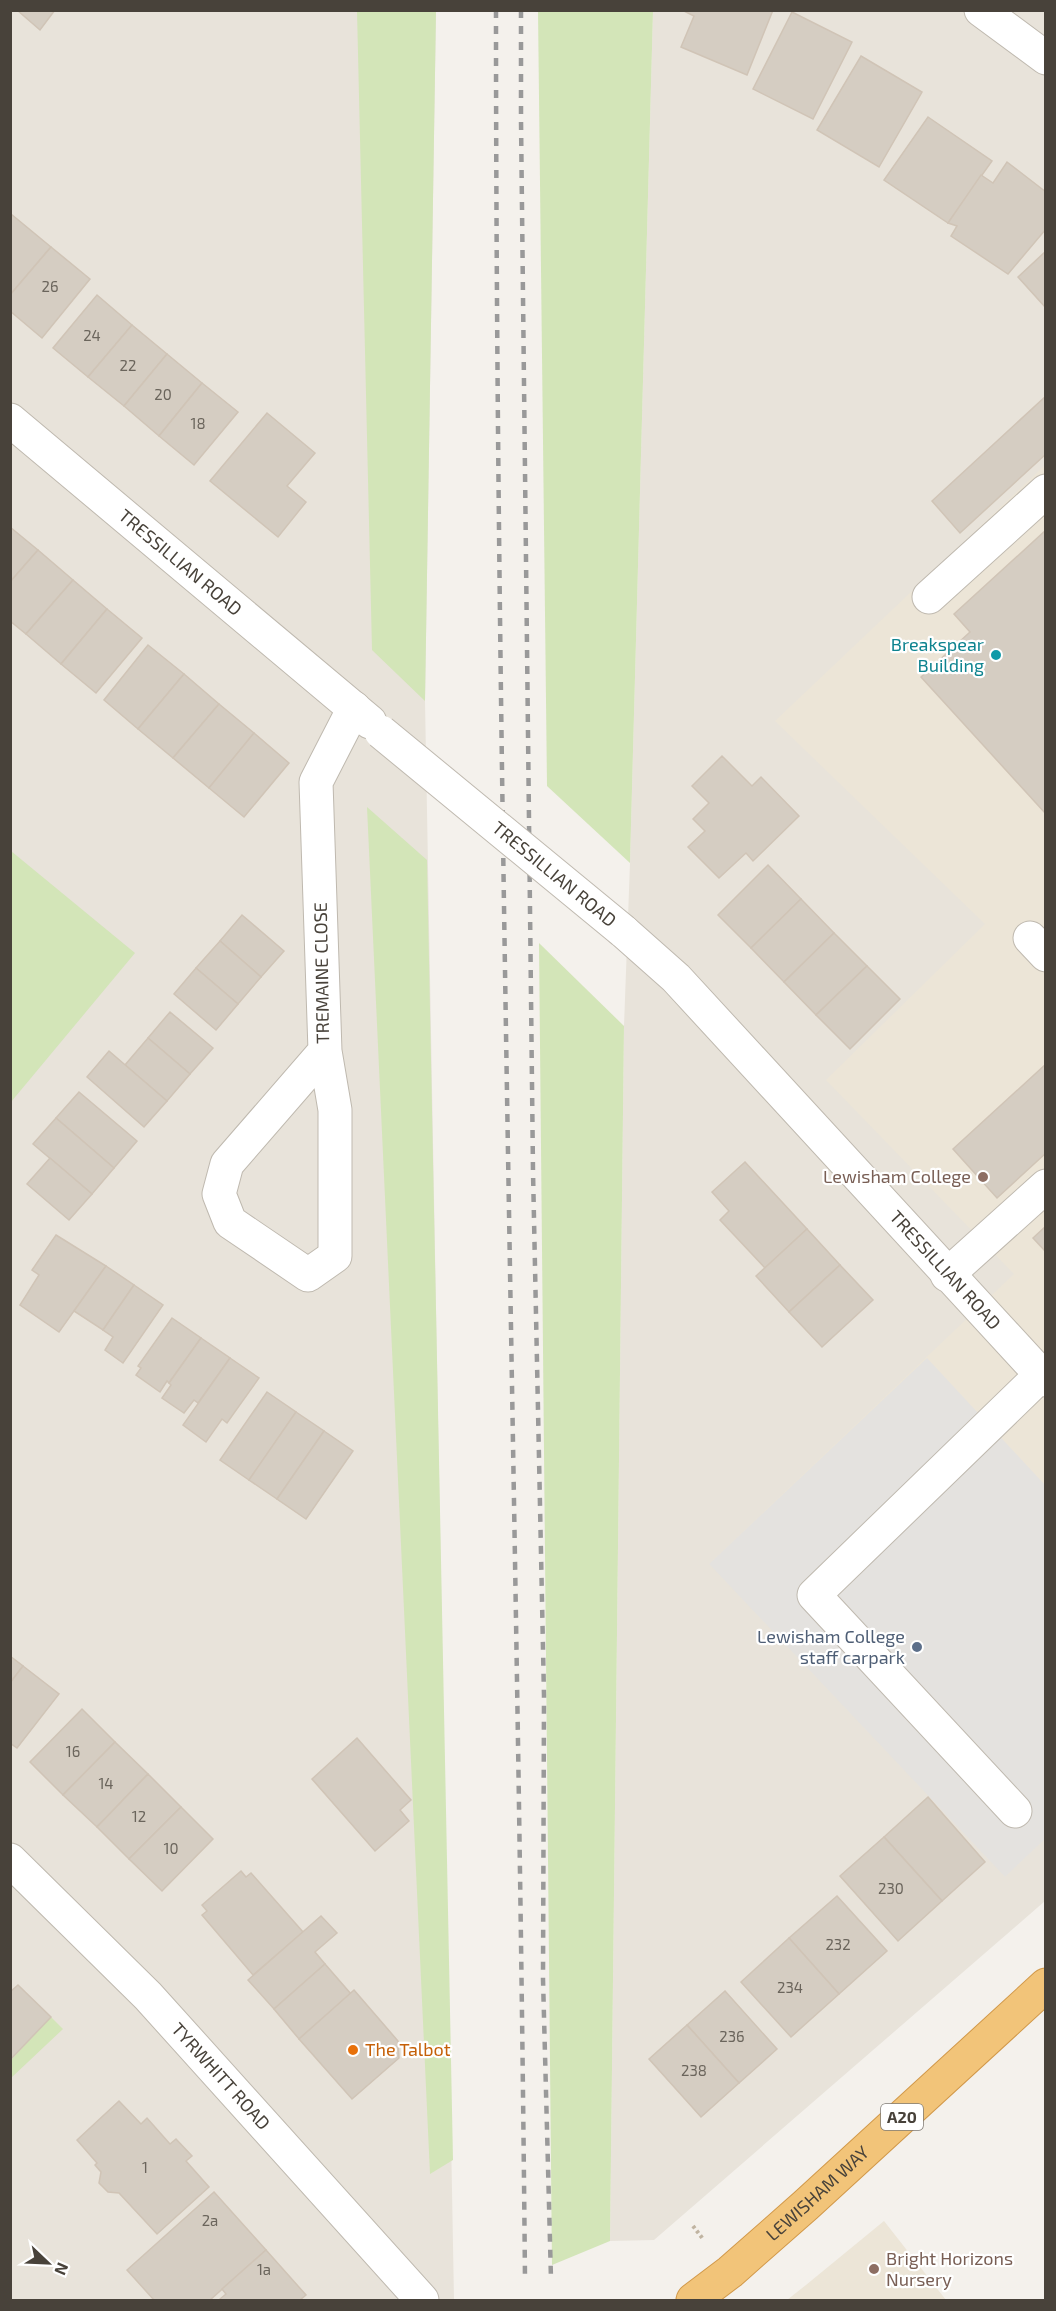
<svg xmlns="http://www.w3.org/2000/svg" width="1056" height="2311" font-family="'Exo 2',sans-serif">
<rect width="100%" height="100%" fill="#f4f1ec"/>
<g fill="#e8e3da">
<path d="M11,11H436L425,701L454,2300H11Z"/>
<path d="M653,11H1045V1901L654,2240L610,2241L624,1026L630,863Z"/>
</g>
<g fill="#ece5d7">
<path d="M1045,465V1839L1005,1877L709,1564L1014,1274L826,1080L985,924L775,721Z"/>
<path d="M884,2221L946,2300H787L806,2285Z"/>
</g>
<g fill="#d3e5b8">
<path d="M357,11H436L425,701L372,650Z"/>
<path d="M538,11H653L630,863L547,786Z"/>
<path d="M367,807L427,860L453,2160L430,2174Z"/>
<path d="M11,851L135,953L11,1102Z"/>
<path d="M539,943L624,1026L610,2241L552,2265Z"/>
<path d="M51,2017L63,2029L11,2078V2060Z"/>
</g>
<path fill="#e4e2df" d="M927,1358L1045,1485V1839L1005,1877L709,1564Z"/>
<g fill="#d5cdc2" stroke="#d0c4b6" stroke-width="1.5">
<path d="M17,10H55L40,30Z"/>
<path d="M682,10H773L747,75L681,47L694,16Z"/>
<path d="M792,12L852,42L813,119L753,89Z"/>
<path d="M861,56L922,92L879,167L817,130Z"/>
<path d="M928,117L992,161L948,223L884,180Z"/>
<path d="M1007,162L1046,192V229L1008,274L951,236L957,226L948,223L981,175L993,183Z"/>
<path d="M11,214L51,247L10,295V214Z"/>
<path d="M51,247L90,279L42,338L10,311V295Z"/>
<path d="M1046,251V308L1018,277Z"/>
<path d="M97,295L132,325L88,377L53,348Z"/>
<path d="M132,325L167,354L124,406L88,377Z"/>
<path d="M167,354L202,383L159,436L124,406Z"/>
<path d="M202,383L238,412L194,465L159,436Z"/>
<path d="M1046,396V454L960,533L932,501Z"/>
<path d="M267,413L315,453L287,486L306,502L278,537L210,481Z"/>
<path d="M10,527L38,550L10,582Z"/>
<path d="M1046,530V814L921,677L970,632L954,614Z"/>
<path d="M38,550L73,580L26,634L10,621V582Z"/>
<path d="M73,580L107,609L61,664L26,634Z"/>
<path d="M107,609L142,638L96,693L61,664Z"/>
<path d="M148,645L184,674L138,729L104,700Z"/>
<path d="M184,674L219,704L173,758L138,729Z"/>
<path d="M219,704L254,733L209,788L173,758Z"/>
<path d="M254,733L289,763L244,817L209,788Z"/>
<path d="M722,756L752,786L761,777L799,816L753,861L746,853L719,878L688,847L705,831L693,819L709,803L692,786Z"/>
<path d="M768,865L801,899L751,948L718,915Z"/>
<path d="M801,899L834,933L784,982L751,948Z"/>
<path d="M242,915L284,951L261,977L220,941Z"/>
<path d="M834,933L867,966L816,1015L784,982Z"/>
<path d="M220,941L261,977L238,1004L196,968Z"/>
<path d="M867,966L900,999L850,1049L816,1015Z"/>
<path d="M196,968L238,1004L216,1030L174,994Z"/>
<path d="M170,1012L213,1048L190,1074L148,1038Z"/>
<path d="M148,1038L190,1074L167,1101L125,1065Z"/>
<path d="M109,1051L167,1101L144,1127L87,1077Z"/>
<path d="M1046,1064V1153L997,1198L953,1149Z"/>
<path d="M79,1092L137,1141L114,1168L56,1118Z"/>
<path d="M56,1118L114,1168L92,1194L33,1144Z"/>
<path d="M50,1158L92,1194L69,1220L27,1184Z"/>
<path d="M745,1162L807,1229L765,1268L720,1220L729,1211L712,1192Z"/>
<path d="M1046,1226V1252L1033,1238Z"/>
<path d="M807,1229L840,1265L789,1312L756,1276Z"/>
<path d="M56,1235L106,1266L59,1332L20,1305L39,1275L32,1270Z"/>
<path d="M840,1265L873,1300L822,1347L789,1312Z"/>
<path d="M106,1266L134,1285L103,1330L74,1311Z"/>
<path d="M134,1285L163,1305L123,1363L105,1350L113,1337L103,1330Z"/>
<path d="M172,1318L201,1338L169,1383L167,1381L160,1392L136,1375L141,1368L138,1366Z"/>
<path d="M201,1338L230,1358L198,1403L194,1400L184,1413L162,1398L171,1385L169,1383Z"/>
<path d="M230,1358L259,1378L227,1423L222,1419L206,1442L183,1425Z"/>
<path d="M267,1392L296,1412L249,1480L220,1460Z"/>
<path d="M296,1412L324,1431L277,1499L249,1480Z"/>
<path d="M324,1431L353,1451L306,1519L277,1499Z"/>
<path d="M10,1656L23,1666L10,1683Z"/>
<path d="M23,1666L59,1694L17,1748L10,1743V1683Z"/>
<path d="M82,1709L115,1742L63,1795L30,1762Z"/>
<path d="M357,1738L411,1800L400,1810L409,1821L375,1851L312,1779Z"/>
<path d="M115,1742L148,1774L97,1827L63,1795Z"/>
<path d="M148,1774L181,1807L129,1859L97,1827Z"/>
<path d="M928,1797L985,1862L942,1901L884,1837Z"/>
<path d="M181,1807L213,1839L162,1891L129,1859Z"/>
<path d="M884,1837L942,1901L898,1941L840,1876Z"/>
<path d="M241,1871L246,1877L251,1873L303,1932L253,1975L202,1915L207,1911L202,1905Z"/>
<path d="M837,1896L887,1951L839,1994L789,1938Z"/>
<path d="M321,1916L337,1933L315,1952L325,1964L274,2009L248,1980Z"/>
<path d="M789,1938L839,1994L791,2037L741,1982Z"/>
<path d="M325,1964L351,1994L299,2039L274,2009Z"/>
<path d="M18,1985L51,2017L10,2060V1992Z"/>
<path d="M354,1990L398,2041L399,2058L352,2099L299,2039Z"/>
<path d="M725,1991L777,2049L739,2083L687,2025Z"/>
<path d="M687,2025L739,2083L701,2117L649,2059Z"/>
<path d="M119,2101L141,2124L147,2118L170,2144L176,2139L192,2156L186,2161L209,2187L157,2234L119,2193L108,2192L99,2183L101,2172L95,2165L97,2163L77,2140Z"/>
<path d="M214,2192L266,2250L210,2300H154L127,2270Z"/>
<path d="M266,2250L306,2295L300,2300H221L220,2299L226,2294L222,2289Z"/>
</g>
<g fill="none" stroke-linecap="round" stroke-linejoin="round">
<g stroke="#bfb9af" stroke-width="35">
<g id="minor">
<path d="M981,10L1046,58"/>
<path id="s1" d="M10,420L370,722"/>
<path d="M929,597L1046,491"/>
<path id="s2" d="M623,931L676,978L1046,1380"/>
<path d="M1030,938L1046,955"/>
<path d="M325,1051L335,1110V1256L308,1275L230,1222L219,1194L227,1164L325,1051L316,782L354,708"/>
<path d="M947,1275L1046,1186"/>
<path d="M1015,1811L814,1595L1041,1375"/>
<path id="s3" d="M10,1860L148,1996L422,2300"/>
</g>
</g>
<g stroke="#d19849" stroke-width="35">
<g id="highway">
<path id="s4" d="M693,2300L730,2272L806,2205L1046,1985"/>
</g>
</g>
<path stroke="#c0b4a1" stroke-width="4" stroke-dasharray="3 3" stroke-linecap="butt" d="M693,2226L703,2239"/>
<use href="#minor" stroke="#fff" stroke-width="33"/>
<use href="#highway" stroke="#f2c479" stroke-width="33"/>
<g stroke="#999" stroke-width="4.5" stroke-dasharray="8 8" stroke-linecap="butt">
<path d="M496,10C496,767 518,1523 525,2279"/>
<path d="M521,10V120L533,1171L544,1696L543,1979L551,2279"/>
</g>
<g stroke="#bfb9af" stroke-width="35" stroke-linecap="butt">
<g id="minor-bridge">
<path id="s5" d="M381,732L623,931"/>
</g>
</g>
<use href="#minor-bridge" stroke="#fff" stroke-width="33"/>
</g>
<circle fill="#0f9aa8" stroke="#fff" stroke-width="2" cx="996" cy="655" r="6"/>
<g fill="#8d6e63" stroke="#fff" stroke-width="2">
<circle cx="983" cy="1177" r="6"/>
<circle cx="874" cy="2269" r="6"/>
</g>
<circle fill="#5c6f8a" stroke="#fff" stroke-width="2" cx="917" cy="1647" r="6"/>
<circle fill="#e8710a" stroke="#fff" stroke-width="2" cx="353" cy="2050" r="6"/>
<g text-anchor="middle" stroke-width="4.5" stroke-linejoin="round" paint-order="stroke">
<g font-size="15" fill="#6b655c">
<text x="50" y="292">26</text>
<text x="92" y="341">24</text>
<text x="128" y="371">22</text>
<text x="163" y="400">20</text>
<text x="198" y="429">18</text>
<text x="73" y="1757">16</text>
<text x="106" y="1789">14</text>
<text x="139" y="1822">12</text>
<text x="171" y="1854">10</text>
<text x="891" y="1894">230</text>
<text x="838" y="1950">232</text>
<text x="790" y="1993">234</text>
<text x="732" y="2042">236</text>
<text x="694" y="2076">238</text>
<text x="145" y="2173">1</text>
<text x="210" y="2226">2a</text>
<text x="264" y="2275">1a</text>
</g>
<rect fill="#fff" stroke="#7f7b75" stroke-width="1.5" x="881" y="2104" width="42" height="26" rx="4.5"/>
<g font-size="16" font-weight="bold" fill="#48423a">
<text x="902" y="2123">A20</text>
</g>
<g font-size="18" fill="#48423a" stroke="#fff">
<text dy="6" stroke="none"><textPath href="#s1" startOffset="222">TRESSILLIAN ROAD</textPath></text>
<text dy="6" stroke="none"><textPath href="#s5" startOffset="224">TRESSILLIAN ROAD</textPath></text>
<text transform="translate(322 973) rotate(-91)" y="6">TREMAINE CLOSE</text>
<text dy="6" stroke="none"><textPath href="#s2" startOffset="468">TRESSILLIAN ROAD</textPath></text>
<text dy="6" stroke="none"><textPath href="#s3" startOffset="302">TYRWHITT ROAD</textPath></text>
<text dy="6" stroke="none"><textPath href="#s4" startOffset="164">LEWISHAM WAY</textPath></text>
</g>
<g font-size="18" fill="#0d838f" stroke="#fff" text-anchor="end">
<text x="984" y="651">Breakspear<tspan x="984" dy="21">Building</tspan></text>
</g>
<g font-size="18" fill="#785e54" stroke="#fff" text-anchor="end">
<text x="971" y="1183">Lewisham College</text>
<text x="886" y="2265" text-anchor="start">Bright Horizons<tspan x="886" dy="21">Nursery</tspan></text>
</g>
<g font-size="18" fill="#4e5e75" stroke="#fff" text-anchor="end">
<text x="905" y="1643">Lewisham College<tspan x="905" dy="21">staff carpark</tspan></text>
</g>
<g font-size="18" fill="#c56008" stroke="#fff" text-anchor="start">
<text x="365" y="2056">The Talbot</text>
</g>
</g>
<rect width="1056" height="2311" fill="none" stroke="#48423a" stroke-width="24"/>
<g transform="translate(48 2263) rotate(113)" stroke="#ffffff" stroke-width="4.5" paint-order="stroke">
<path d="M0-4.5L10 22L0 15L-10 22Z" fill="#48423a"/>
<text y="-9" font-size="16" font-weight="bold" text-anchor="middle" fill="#48423a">N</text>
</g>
</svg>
